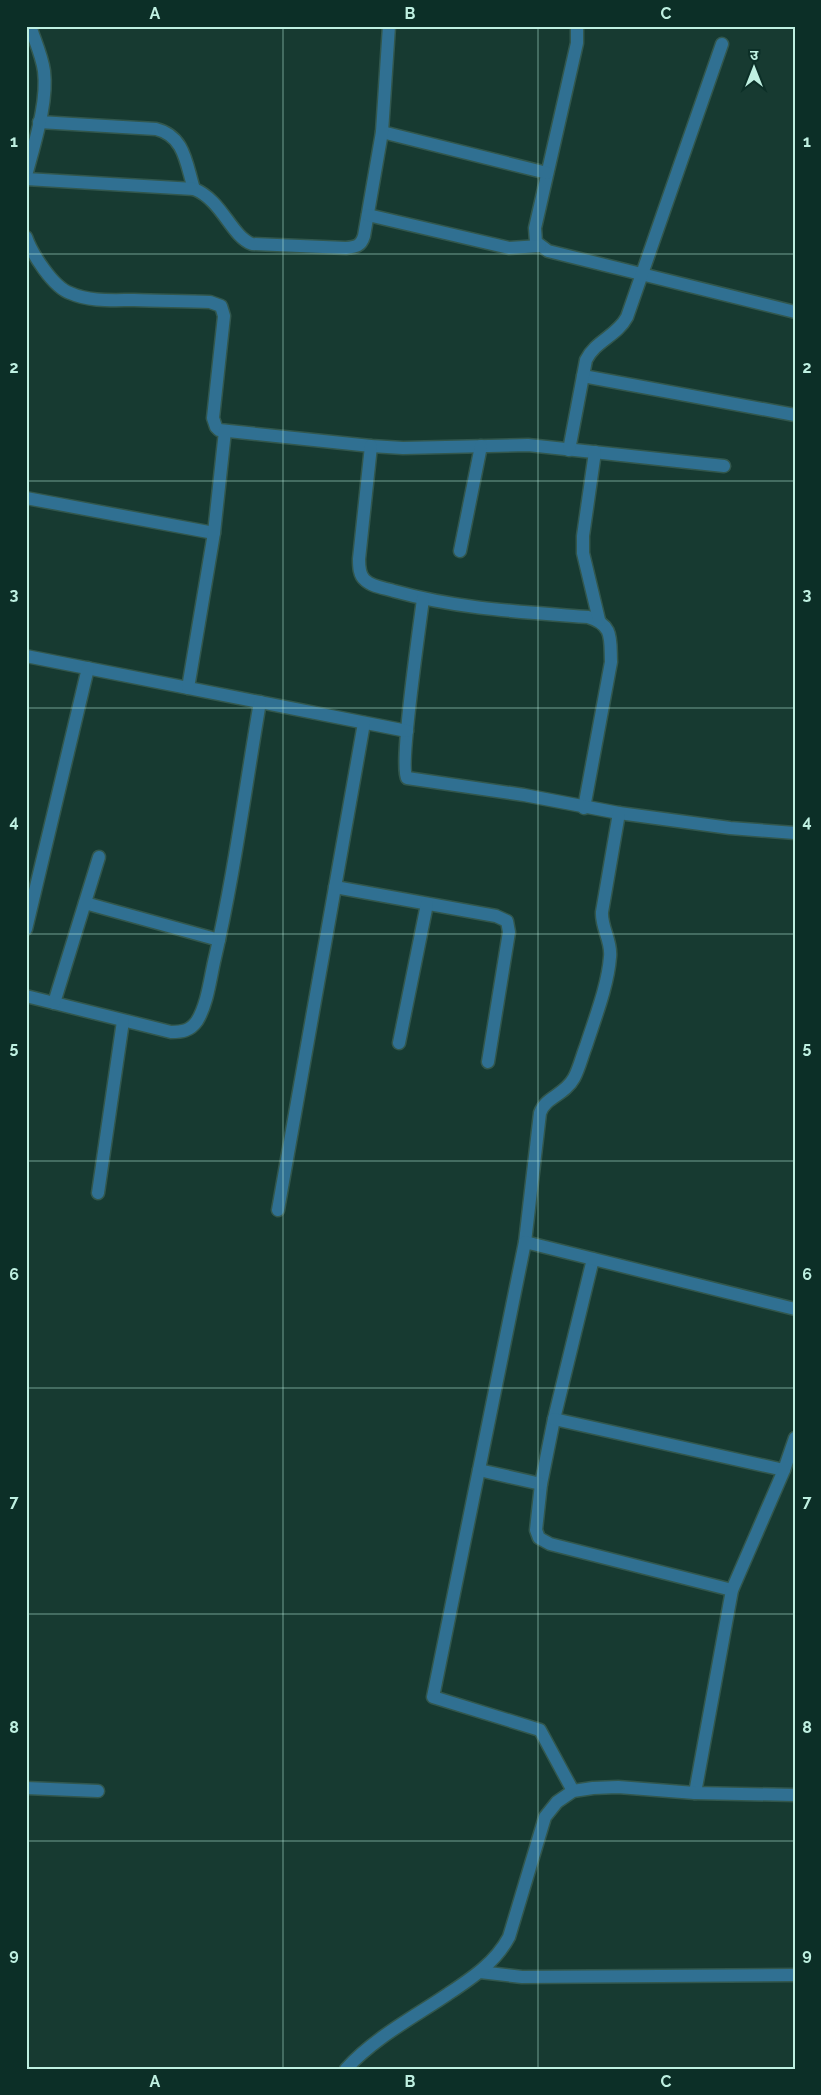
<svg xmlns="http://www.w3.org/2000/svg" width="821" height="2095" font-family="Raleway,'Noto Sans Devanagari',sans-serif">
<rect width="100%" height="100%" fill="#173a31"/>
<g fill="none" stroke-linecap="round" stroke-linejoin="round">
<g stroke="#32574d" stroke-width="15">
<g id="minor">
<path d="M577,26V43L535,228L536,242L548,251L795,312"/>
<path d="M39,122L156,129C185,136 186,164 194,189"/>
<path d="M382,132L547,173"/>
<path d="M26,176C34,144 48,103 44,71C42,56 35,41 30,26"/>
<path d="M26,179L194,189C222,200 231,236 252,244L346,248C356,247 361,246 364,236L382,132L389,26"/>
<path d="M368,215L509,248L540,246"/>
<path d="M26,237C32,254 53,287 70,293C90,302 113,300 134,300C160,301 185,301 210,302L221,306L224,316L213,418L216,427L219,430L371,446L403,448L528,445L724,466"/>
<path d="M583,376L795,415"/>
<path d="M371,446L359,559C359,566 359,575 365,580C372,587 385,588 394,591C458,609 522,612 588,617C614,625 610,639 611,662L584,808"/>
<path d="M569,450L586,360C595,341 617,336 627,317L722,44"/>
<path d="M595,452L583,536V553L599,620"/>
<path d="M26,498L214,533"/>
<path d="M460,551L481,446"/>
<path d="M423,599C420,623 399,767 407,778L524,795L619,813L730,828L795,833"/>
<path d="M26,656L407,731"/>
<path d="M188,688L214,533L225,431"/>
<path d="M335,887L496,916L507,921L509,932L488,1062"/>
<path d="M85,903L219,940"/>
<path d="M26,929L88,668"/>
<path d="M26,996L171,1032C182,1032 190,1031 197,1021C207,1005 210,980 214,962C234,877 245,789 260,702"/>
<path d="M54,1003L99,857"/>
<path d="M399,1043L427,904"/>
<path d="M98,1193L123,1021"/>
<path d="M278,1210L364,723"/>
<path d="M525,1242L540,1113C546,1096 564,1096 574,1078C579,1069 582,1056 586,1046C595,1018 608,985 610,957C612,941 601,928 602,912L619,813"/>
<path d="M593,1259L554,1419L541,1484L536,1530L539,1538L550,1544L732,1590"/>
<path d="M554,1419L784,1470"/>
<path d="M479,1470L541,1484"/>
<path d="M26,1788L98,1791"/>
<path d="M573,1791L540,1730L433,1697L525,1242L795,1309"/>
<path d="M695,1793L732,1590L784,1470L795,1438"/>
<path d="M480,1972L522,1977L795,1975"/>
<path d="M346,2069C374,2038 414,2017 448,1994C472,1978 495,1963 509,1937L545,1817L557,1802L573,1791L593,1788L618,1787L695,1793L795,1795"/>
</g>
</g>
<use href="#minor" stroke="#307092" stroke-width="12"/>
</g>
<path fill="none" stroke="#bff0e1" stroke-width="1" stroke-opacity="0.55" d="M283,26V2069M538,26V2069M26,254H795M26,481H795M26,708H795M26,934H795M26,1161H795M26,1388H795M26,1614H795M26,1841H795"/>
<rect width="821" height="2095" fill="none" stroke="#0c2f27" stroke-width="55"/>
<g transform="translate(754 68)" stroke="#0c2f27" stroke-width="4" paint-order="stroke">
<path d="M0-4L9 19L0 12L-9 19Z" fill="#bff0e1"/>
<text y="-8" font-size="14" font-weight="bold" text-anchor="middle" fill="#bff0e1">उ</text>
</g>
<rect x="28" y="28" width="766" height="2040" fill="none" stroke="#bff0e1" stroke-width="2"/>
<g font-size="16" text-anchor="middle" font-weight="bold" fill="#bff0e1">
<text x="155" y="19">A</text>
<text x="410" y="19">B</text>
<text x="666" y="19">C</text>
<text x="14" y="147">1</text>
<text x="807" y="147">1</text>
<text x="14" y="373">2</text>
<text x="807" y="373">2</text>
<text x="14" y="600">3</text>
<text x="807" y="600">3</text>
<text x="14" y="827">4</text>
<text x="807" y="827">4</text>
<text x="14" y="1053">5</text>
<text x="807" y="1053">5</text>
<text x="14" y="1280">6</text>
<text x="807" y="1280">6</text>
<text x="14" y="1507">7</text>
<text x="807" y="1507">7</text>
<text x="14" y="1733">8</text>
<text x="807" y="1733">8</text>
<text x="14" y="1960">9</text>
<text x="807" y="1960">9</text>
<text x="155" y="2087">A</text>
<text x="410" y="2087">B</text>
<text x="666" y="2087">C</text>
</g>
</svg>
